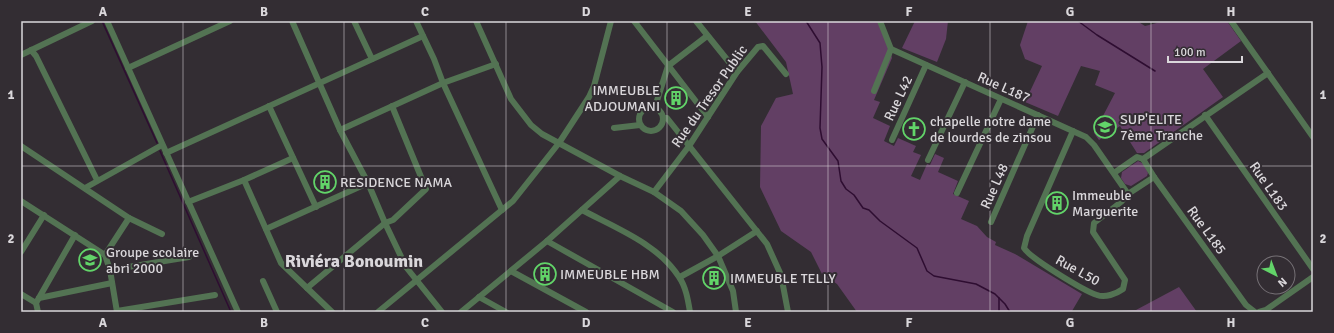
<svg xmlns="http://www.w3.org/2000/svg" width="1334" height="333" font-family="Signika,sans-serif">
<rect width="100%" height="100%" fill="#332d33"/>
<g fill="#623f64">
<path d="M755,21H881L889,44L892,58L874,100L880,102L873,118L890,126L884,141L894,146L898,138L916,146L913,152L921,155L911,176L920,180L927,164L930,165L935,154L944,158L938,172L958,181L953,194L969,201L961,219L977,226L987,237L996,242L995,245L1015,254L1082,294L1072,311L1074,312H857L837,284L822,274L811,252L781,231L760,187L761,126L776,98L793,94L786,62Z"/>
<path d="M915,21H948L946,39L937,62L902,48Z"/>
<path d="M1028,21H1137L1145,26L1164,21H1227L1241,41L1203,69L1223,97L1144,153H1137L1120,126L1099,140L1094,133L1115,93L1095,85L1100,71L1081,66L1058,116L1025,102L1042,66L1025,59L1020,45Z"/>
<path d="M1138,161L1144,164L1148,173L1147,176L1131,186L1125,184L1121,178L1122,172Z"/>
<path d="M1179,287L1197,312H1104L1136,310Z"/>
</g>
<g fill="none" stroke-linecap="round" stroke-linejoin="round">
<g stroke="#2e0d31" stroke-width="1.5">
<path d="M102,21L157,143"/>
<path d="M806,21L820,43L822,67L820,128L822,139L838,161L841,181L846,189L854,195L863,208L869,210L880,221L917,248L927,271L934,276L976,284L995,294L1005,304L1010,312"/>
<path d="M1078,21L1097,35L1155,71"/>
<path d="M160,151L231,312"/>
<path d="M999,298V312"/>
</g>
<g stroke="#537353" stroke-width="6">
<path d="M107,21L238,312"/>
<path d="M292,21L340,130L368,183L385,223L406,267L442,312"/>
<path d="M354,21L372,59"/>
<path d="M416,21L434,59L443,83L502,210"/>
<path d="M476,21L511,99L531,125L542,134L620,176L654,192L681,211L703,235L718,256L733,291L736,312"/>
<path d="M634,21L708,117"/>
<path d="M696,21L737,72"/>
<path d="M1231,21L1313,137"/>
<path d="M891,49L1086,137L1094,145L1128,194"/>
<path d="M31,50L36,56L97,180"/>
<path d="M21,55L92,21"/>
<path d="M128,68L230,21"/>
<path d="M874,91L891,49L880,21"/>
<path d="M269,106L316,207"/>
<circle cx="651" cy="119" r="12"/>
<path d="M655,107L668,66L707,36"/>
<path d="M1205,115L1313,269"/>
<path d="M663,118H667L767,244L781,275L788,312"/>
<path d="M614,128L640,125"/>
<path d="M340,130L443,83L496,64"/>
<path d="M1073,131L1027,236L1024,248C1030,258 1084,291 1097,295C1105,298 1116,294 1123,289L1125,280L1093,232L1094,223L1121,202L1128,194L1154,177"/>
<path d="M892,140L926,65"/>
<path d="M21,146L129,218L105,255"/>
<path d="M166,153L423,36"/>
<path d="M1143,159L1154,177L1246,305L1255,312"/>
<path d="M928,160L965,82"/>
<path d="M1114,173L1137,157L1143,159L1268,73"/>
<path d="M244,180L281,263L332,312"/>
<path d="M85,188L162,145"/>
<path d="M654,192L689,146L737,72L758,47L763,46L786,74"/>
<path d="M957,193L1001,99"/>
<path d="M21,201L105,255L110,270L117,312"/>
<path d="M188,202L244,180L293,158"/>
<path d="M582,210C616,228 658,244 679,277C686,287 688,300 690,312"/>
<path d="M129,218L162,234"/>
<path d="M991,222L1038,115"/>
<path d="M266,229L368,183"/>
<path d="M547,241L673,312"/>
<path d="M21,252L44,215"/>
<path d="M110,270L189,257"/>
<path d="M511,271L586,312"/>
<path d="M680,277L718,256L757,231"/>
<path d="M263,281L277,312"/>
<path d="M307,288L385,223L393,220L426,189L392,106"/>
<path d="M21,294L36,303"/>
<path d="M479,297L506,312"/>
<path d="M39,298L112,283"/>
<path d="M117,311L215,295"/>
<path d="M38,312L36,303L75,235"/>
<path d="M378,312L513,201L559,143L589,97L594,86L611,21"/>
<path d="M461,312L547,241L620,176"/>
<path d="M1259,312L1266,310L1313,277"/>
</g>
</g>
<path fill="none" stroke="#dad7db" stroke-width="1" stroke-opacity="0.55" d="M183,21V312M344,21V312M506,21V312M667,21V312M828,21V312M990,21V312M1151,21V312M21,166H1313"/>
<defs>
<g id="building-ring" transform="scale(1.15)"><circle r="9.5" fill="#332d33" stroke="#62d469" stroke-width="1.5"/><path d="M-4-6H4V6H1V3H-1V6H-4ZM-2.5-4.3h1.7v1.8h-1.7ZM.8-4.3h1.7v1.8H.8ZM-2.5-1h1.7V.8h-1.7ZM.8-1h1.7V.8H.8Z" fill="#62d469"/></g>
<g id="university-ring" transform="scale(1.15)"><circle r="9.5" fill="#332d33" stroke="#62d469" stroke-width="1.5"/><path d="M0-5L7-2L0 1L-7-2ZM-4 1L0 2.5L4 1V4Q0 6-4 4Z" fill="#62d469"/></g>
<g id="church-ring" transform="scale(1.15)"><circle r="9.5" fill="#332d33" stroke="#62d469" stroke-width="1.5"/><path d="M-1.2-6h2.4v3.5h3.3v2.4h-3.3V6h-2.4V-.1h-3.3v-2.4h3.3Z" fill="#62d469"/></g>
<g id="school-ring" transform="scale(1.15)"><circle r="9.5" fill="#332d33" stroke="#62d469" stroke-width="1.5"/><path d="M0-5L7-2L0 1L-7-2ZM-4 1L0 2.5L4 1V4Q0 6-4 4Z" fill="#62d469"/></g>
</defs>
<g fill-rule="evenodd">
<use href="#building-ring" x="676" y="98"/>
<use href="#university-ring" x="1105" y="127"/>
<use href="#church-ring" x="914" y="129"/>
<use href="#building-ring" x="325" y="182"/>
<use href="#building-ring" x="1057" y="203"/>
<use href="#school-ring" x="90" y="260"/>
<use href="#building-ring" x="545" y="274"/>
<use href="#building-ring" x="714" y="278"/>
</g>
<g text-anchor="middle" stroke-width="4" stroke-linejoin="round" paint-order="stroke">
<g font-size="14" fill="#dad7db" stroke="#332d33">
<text transform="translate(1004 87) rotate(24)" y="5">Rue L187</text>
<text transform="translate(709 96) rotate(-55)" y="5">Rue du Tresor Public</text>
<text transform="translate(898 98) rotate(-65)" y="5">Rue L42</text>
<text transform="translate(994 186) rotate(-66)" y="5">Rue L48</text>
<text transform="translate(1269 186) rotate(55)" y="5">Rue L183</text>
<text transform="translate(1207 230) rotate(54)" y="5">Rue L185</text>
<text transform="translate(1078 270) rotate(29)" y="5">Rue L50</text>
</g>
<g font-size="14" fill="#dad7db" stroke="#332d33" text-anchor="start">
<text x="660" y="95" text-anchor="end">IMMEUBLE<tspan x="660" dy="16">ADJOUMANI</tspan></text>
<text x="1120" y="124">SUP'ELITE<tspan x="1120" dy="16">7ème Tranche</tspan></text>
<text x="930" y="126">chapelle notre dame<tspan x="930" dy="16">de lourdes de zinsou</tspan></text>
<text x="340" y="187">RESIDENCE NAMA</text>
<text x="1072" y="200">Immeuble<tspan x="1072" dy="16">Marguerite</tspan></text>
<text x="106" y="257">Groupe scolaire<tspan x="106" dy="16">abri 2000</tspan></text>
<text x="560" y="279">IMMEUBLE HBM</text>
<text x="730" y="283">IMMEUBLE TELLY</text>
</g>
<g font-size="18" font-weight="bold" fill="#dad7db" stroke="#332d33">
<text x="354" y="267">Riviéra Bonoumin</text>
</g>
</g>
<rect width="1334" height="333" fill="none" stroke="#332d33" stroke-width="44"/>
<g transform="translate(1276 275) rotate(138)"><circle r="19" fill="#332d33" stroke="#767176"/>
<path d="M0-3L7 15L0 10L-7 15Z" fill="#62d469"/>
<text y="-6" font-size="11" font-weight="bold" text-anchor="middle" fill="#dad7db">N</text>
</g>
<path d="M1168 56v6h74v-6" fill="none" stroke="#dad7db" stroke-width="2"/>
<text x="1174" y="56" font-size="12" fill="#dad7db" stroke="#332d33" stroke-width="3" paint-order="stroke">100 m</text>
<rect x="22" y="22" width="1290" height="289" fill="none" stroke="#dad7db" stroke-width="1.5"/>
<g font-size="13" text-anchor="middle" font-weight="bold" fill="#dad7db">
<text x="103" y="16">A</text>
<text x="264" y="16">B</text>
<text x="425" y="16">C</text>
<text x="586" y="16">D</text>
<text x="748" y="16">E</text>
<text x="909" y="16">F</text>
<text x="1070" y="16">G</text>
<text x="1231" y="16">H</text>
<text x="11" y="99">1</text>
<text x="1323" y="99">1</text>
<text x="11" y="243">2</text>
<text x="1323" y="243">2</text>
<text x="103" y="327">A</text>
<text x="264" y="327">B</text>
<text x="425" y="327">C</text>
<text x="586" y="327">D</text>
<text x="748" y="327">E</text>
<text x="909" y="327">F</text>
<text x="1070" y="327">G</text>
<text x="1231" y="327">H</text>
</g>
</svg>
